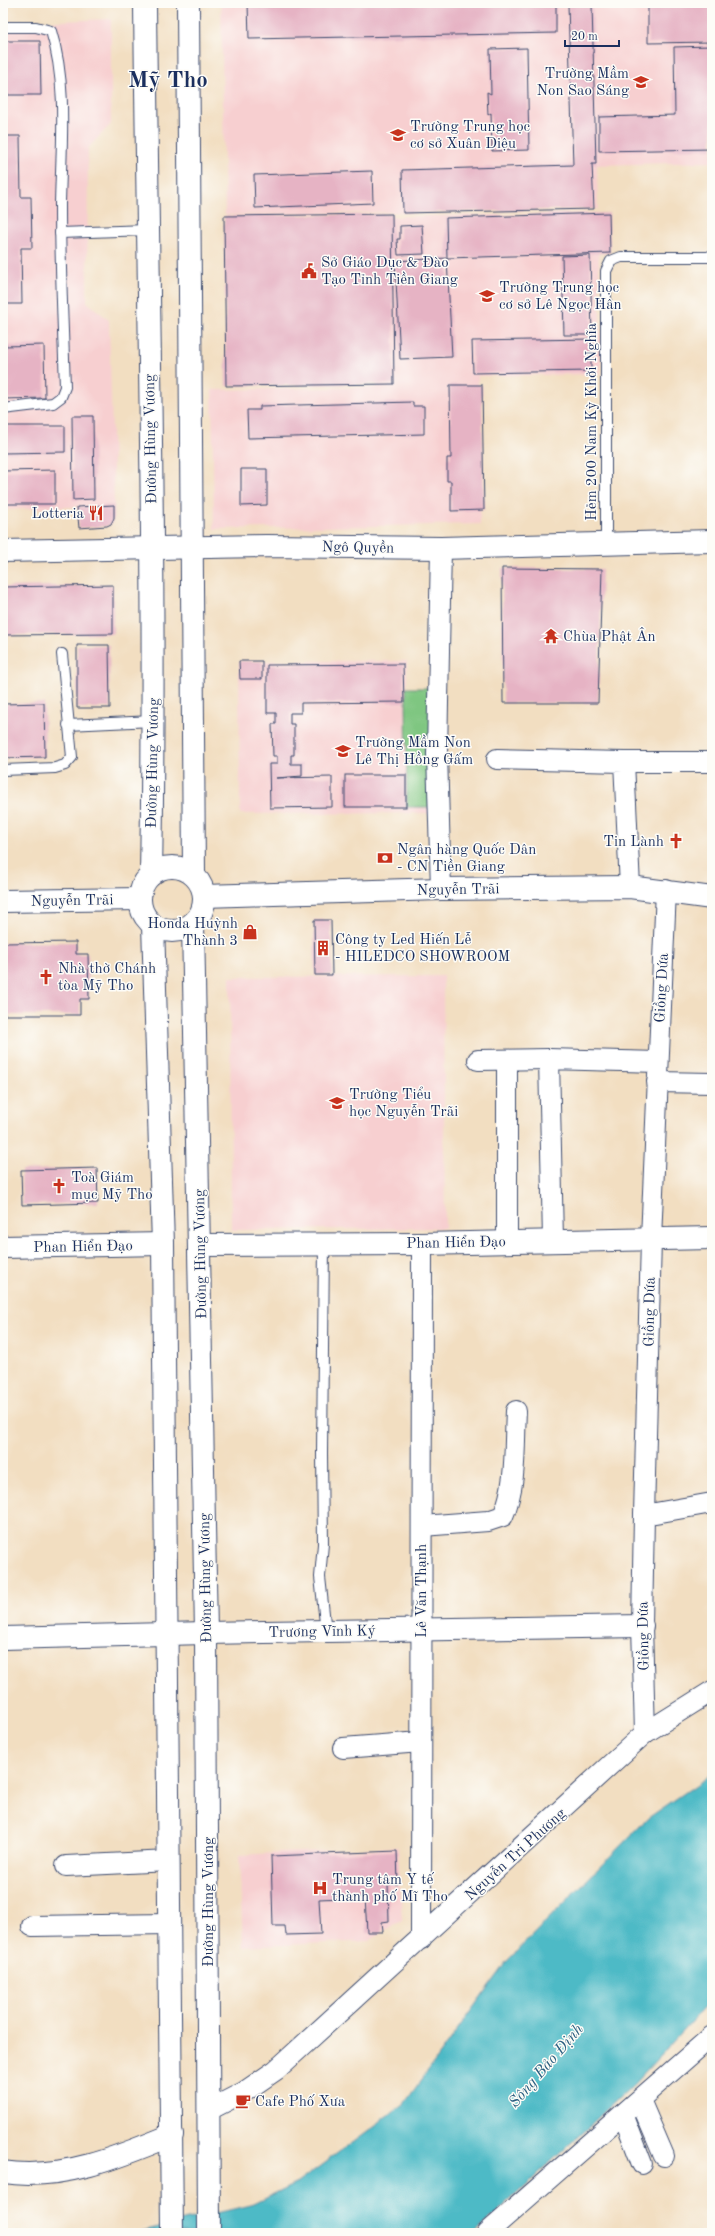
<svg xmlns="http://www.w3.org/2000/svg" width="715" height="2236" font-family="'Old Standard TT',serif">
<rect width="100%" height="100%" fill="#fdfcf7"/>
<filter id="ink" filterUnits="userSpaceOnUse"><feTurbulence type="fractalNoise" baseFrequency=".025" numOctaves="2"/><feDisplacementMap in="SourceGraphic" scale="8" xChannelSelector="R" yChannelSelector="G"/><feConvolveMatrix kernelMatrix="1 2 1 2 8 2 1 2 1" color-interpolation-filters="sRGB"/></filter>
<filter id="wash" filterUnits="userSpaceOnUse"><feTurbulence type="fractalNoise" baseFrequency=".012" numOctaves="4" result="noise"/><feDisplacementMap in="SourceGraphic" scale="16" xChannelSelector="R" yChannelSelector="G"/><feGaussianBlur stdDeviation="0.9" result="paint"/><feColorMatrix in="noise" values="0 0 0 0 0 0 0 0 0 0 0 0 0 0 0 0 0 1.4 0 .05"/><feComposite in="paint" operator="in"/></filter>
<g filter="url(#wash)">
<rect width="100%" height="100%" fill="#f2dec1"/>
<g fill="#f7cfd0">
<path d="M3,3H7L9,23L111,19V124L88,148L87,302L109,320L114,505L3,510Z"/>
<path d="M221,3H712V162L597,165L598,209L225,215Z"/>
<path d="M598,213L601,374L478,376L480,524L214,529L212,390L376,387L374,217Z"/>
<path d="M239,661H407V688L446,813L240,814Z"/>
<path d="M443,976L445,1228L231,1230L230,977Z"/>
<path d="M398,1847L402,1920L369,1941L243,1947L239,1855Z"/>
</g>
<path fill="#7fc681" stroke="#4d7a70" d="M406,688H443V807H407Z"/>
<path fill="#4dbac6" stroke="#347492" d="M712,1774V1999L634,2084L475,2233H134L254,2204L297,2183L404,2104L506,1962L648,1818Z"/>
<g id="blocks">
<g fill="#e6b3c4">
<path d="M248,3H556V33L249,39Z"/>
<path d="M648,3H712V42L648,43Z"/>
<path d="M568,5H592L596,164H592L594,209L403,213L402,170L573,165Z"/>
<path d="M3,41H40L41,95H3Z"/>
<path d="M711,46L712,149L599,151V117L675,115L674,47Z"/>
<path d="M527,48L529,150L492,151L491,113L488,115L487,92L491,94L490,49Z"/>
<path d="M3,136H20L21,197H31L32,248H21L22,304H3Z"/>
<path d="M372,171L373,203L255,208L254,175Z"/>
<path d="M609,213L610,253L447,258L446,218Z"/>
<path d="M392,214L394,384L226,386L224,216Z"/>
<path d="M422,225L424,254L398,255L397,239H400V226Z"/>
<path d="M590,255L592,335H564L562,256Z"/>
<path d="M447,258L452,357L400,359L395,261Z"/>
<path d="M591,339V371L473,373L472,341Z"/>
<path d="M44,345L45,398L3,399L4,346Z"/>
<path d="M450,385H482L484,510L451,511V481H447V458H451Z"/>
<path d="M413,402V406H424V434L248,438L247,410H260V406Z"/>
<path d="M72,416H93L94,499L73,500Z"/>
<path d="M3,426H65V452L3,453Z"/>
<path d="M241,469H267V505L241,506Z"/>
<path d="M55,470V504H3V471Z"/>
<path d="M114,505V518L111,524L107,526L79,528L77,507Z"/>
<path d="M502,568L602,569L598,703H503Z"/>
<path d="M113,585V634L3,635V587Z"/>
<path d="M77,645H109L110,708H77Z"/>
<path d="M239,661H262V679H240Z"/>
<path d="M403,664L404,702L301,703V713H290V724H294V755H291V764H302V776L276,778L332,777V807L270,808L269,764H277V756H273L272,724H276V713H267V665Z"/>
<path d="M44,703L45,757L3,758V704Z"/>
<rect x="345" y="775" width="61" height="32"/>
<path d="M314,920H331L332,975H315Z"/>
<path d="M76,942V954H88L89,999H80V1015H3V943Z"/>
<path d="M97,1168L98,1203L22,1205L21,1170Z"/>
<path d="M397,1851L398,1884H388L389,1921L382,1922L383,1932H367L365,1897L319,1899L321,1934L286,1935L285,1926H273L271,1856Z"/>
</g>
</g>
</g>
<g filter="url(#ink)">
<use href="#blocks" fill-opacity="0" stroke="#3b496d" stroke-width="1"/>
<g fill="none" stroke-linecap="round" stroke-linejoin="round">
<g stroke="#3b496d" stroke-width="12">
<g id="service">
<path d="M3,27H36L51,31C68,85 61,148 60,205C60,266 63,326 65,387L61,397L53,403L3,409"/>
<path d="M60,233L148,230"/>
<path d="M606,542V271L611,261L621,257H708L712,255"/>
<path d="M68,725L153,721"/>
<path d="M3,770L55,768L65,765L72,757L62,654"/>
<path d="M324,1243L322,1454L323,1544L320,1577L326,1632"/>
</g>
</g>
<g stroke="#3b496d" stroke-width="22">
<g id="minor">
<path d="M441,548L437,754L441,889"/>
<path d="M497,759L624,762L630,887"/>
<path d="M624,762H712"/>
<path d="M478,1060L549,1059"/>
<path d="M507,1060V1242"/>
<path d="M657,1082L712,1083"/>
<path d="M553,1240L549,1059L658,1062"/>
<path d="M644,1515L712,1503"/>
<path d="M422,1526L488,1521L503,1516C517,1484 514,1446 516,1411"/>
<path d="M645,1733L642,1626L644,1515L651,1239L666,890"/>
<path d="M343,1748L421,1742"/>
<path d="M66,1866L169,1861"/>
<path d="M32,1926L169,1924"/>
<path d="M421,1939L422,1244"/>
<path d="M640,2100L664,2156"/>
<path d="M209,2110L244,2092L276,2070L645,1733L712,1691"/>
<path d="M623,2114L642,2164"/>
<path d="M487,2233L712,2036"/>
</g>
</g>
<g stroke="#3b496d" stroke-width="24">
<g id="tertiary">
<path d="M3,551L267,546L441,548L712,541"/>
<path d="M200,1245L422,1244L712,1238"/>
<path d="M3,1247L163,1244"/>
<path d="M3,1638L206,1633L642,1626"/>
<path d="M3,2172C61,2181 119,2157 172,2135"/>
</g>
</g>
<g stroke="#3b496d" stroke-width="24">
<g id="secondary">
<path d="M145,3C148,294 156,584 151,875"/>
<path d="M188,3L194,875"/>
<circle cx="172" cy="899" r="32"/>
<path d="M204,896L441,889L630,887L712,898"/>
<path d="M3,901L140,899"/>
<path d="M193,923L206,1633L209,2233"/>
<path d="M153,925L163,1244L172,2233"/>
</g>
</g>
<use href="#service" stroke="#fff" stroke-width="10"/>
<use href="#minor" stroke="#fff" stroke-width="20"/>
<use href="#tertiary" stroke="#fff" stroke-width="22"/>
<use href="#secondary" stroke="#fff" stroke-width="22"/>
</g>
</g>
<defs>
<g id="school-bare" transform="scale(1.2)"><path d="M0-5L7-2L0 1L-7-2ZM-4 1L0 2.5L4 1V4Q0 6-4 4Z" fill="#c8321e" stroke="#fdfcf7" stroke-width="2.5" paint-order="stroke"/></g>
<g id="civic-bare" transform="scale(1.2)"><path d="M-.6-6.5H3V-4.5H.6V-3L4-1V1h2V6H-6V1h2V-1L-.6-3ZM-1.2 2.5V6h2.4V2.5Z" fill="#c8321e" stroke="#fdfcf7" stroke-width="2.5" paint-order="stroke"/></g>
<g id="restaurant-bare" transform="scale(1.2)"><path d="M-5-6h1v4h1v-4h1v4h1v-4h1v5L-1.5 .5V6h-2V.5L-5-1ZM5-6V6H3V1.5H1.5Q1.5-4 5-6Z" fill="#c8321e" stroke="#fdfcf7" stroke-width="2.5" paint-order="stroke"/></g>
<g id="temple-bare" transform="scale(1.2)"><path d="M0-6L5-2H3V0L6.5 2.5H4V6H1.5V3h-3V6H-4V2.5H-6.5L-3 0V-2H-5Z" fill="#c8321e" stroke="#fdfcf7" stroke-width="2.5" paint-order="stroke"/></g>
<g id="church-bare" transform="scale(1.2)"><path d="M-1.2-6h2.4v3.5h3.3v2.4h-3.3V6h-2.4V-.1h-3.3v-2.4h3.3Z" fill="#c8321e" stroke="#fdfcf7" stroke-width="2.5" paint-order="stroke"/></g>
<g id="bank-bare" transform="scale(1.2)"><path d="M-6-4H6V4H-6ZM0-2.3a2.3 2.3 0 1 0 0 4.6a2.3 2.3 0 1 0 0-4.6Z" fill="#c8321e" stroke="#fdfcf7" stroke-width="2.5" paint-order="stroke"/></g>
<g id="shop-bare" transform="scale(1.2)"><path d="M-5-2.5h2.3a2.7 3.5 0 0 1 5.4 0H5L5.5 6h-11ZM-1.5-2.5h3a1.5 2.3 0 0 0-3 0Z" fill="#c8321e" stroke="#fdfcf7" stroke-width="2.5" paint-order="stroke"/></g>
<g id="building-bare" transform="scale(1.2)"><path d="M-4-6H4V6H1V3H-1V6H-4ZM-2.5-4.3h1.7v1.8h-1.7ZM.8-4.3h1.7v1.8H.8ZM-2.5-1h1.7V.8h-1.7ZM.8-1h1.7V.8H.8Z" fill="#c8321e" stroke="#fdfcf7" stroke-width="2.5" paint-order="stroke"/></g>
<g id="hospital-bare" transform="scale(1.2)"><path d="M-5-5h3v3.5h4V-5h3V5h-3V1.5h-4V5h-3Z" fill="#c8321e" stroke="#fdfcf7" stroke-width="2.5" paint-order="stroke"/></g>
<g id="cafe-bare" transform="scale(1.2)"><path d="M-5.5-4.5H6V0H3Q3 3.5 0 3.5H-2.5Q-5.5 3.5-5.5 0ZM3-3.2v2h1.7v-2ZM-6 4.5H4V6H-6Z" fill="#c8321e" stroke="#fdfcf7" stroke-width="2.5" paint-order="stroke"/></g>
</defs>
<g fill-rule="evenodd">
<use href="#school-bare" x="641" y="82"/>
<use href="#school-bare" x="398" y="135"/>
<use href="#civic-bare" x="309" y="271"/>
<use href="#school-bare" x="487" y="296"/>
<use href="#restaurant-bare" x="96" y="513"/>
<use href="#temple-bare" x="551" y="636"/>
<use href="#school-bare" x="343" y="751"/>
<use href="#church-bare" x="676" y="841"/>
<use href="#bank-bare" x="385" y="858"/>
<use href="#shop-bare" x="250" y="932"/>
<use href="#building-bare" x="323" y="948"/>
<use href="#church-bare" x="46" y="977"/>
<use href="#school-bare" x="337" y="1103"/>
<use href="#church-bare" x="59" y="1186"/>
<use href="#hospital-bare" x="320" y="1888"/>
<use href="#cafe-bare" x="243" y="2101"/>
</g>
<g text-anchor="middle" stroke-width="3" stroke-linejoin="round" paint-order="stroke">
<g font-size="15" fill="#1b2f5e" stroke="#fdfcf7" text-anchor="start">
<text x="629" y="78" text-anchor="end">Trường Mầm<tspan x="629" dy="17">Non Sao Sáng</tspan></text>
<text x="410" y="131">Trường Trung học<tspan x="410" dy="17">cơ sở Xuân Diệu</tspan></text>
<text x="321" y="267">Sở Giáo Dục &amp; Đào<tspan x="321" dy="17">Tạo Tỉnh Tiền Giang</tspan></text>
<text x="499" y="292">Trường Trung học<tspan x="499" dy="17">cơ sở Lê Ngọc Hân</tspan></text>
<text x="84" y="518" text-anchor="end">Lotteria</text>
<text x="563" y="641">Chùa Phật Ân</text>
<text x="355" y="747">Trường Mầm Non<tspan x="355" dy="17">Lê Thị Hồng Gấm</tspan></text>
<text x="664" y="846" text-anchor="end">Tin Lành</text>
<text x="397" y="854">Ngân hàng Quốc Dân<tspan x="397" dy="17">- CN Tiền Giang</tspan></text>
<text x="238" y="928" text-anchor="end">Honda Huỳnh<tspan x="238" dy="17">Thành 3</tspan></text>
<text x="335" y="944">Công ty Led Hiến Lễ<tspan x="335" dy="17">- HILEDCO SHOWROOM</tspan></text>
<text x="58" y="973">Nhà thờ Chánh<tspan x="58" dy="17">tòa Mỹ Tho</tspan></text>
<text x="349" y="1099">Trường Tiểu<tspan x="349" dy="17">học Nguyễn Trãi</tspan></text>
<text x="71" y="1182">Toà Giám<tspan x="71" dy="17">mục Mỹ Tho</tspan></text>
<text x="332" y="1884">Trung tâm Y tế<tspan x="332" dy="17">thành phố Mĩ Tho</tspan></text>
<text x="255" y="2106">Cafe Phố Xưa</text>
</g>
<g font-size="15" fill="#1b2f5e" stroke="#fdfcf7">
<text transform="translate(591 422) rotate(-90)" y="5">Hẻm 200 Nam Kỳ Khởi Nghĩa</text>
<text transform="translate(150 439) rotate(-91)" y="5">Đường Hùng Vương</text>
<text transform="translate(358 547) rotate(1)" y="5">Ngô Quyền</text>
<text transform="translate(152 763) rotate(-89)" y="5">Đường Hùng Vương</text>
<text transform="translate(458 889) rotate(-1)" y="5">Nguyễn Trãi</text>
<text transform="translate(72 900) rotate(-1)" y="5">Nguyễn Trãi</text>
<text transform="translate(661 988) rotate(-87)" y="5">Giồng Dứa</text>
<text transform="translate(456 1242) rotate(-1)" y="5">Phan Hiển Đạo</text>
<text transform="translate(83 1246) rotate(-1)" y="5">Phan Hiển Đạo</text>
<text transform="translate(200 1254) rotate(-91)" y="5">Đường Hùng Vương</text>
<text transform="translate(649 1312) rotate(-89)" y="5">Giồng Dứa</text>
<text transform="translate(205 1578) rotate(-91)" y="5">Đường Hùng Vương</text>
<text transform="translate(421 1591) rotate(-90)" y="5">Lê Văn Thạnh</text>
<text transform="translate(322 1631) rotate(-1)" y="5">Trương Vĩnh Ký</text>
<text transform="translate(643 1636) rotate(-91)" y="5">Giồng Dứa</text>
<text transform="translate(515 1854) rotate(-42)" y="5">Nguyễn Tri Phương</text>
<text transform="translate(208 1902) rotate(-90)" y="5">Đường Hùng Vương</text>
</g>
<g font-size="16" font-style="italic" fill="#2c6082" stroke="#fdfcf7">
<text transform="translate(545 2065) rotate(-49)" y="6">Sông Bảo Định</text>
</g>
<g font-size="23" font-weight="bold" fill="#1b2f5e" stroke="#fdfcf7">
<text x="168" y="87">Mỹ Tho</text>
</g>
</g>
<rect width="715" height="2236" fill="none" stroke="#fdfcf7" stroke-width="16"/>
<path d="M565 40v6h54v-6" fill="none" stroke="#1b2f5e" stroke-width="2"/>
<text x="571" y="40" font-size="12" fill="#1b2f5e" stroke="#fdfcf7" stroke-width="3" paint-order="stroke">20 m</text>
</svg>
